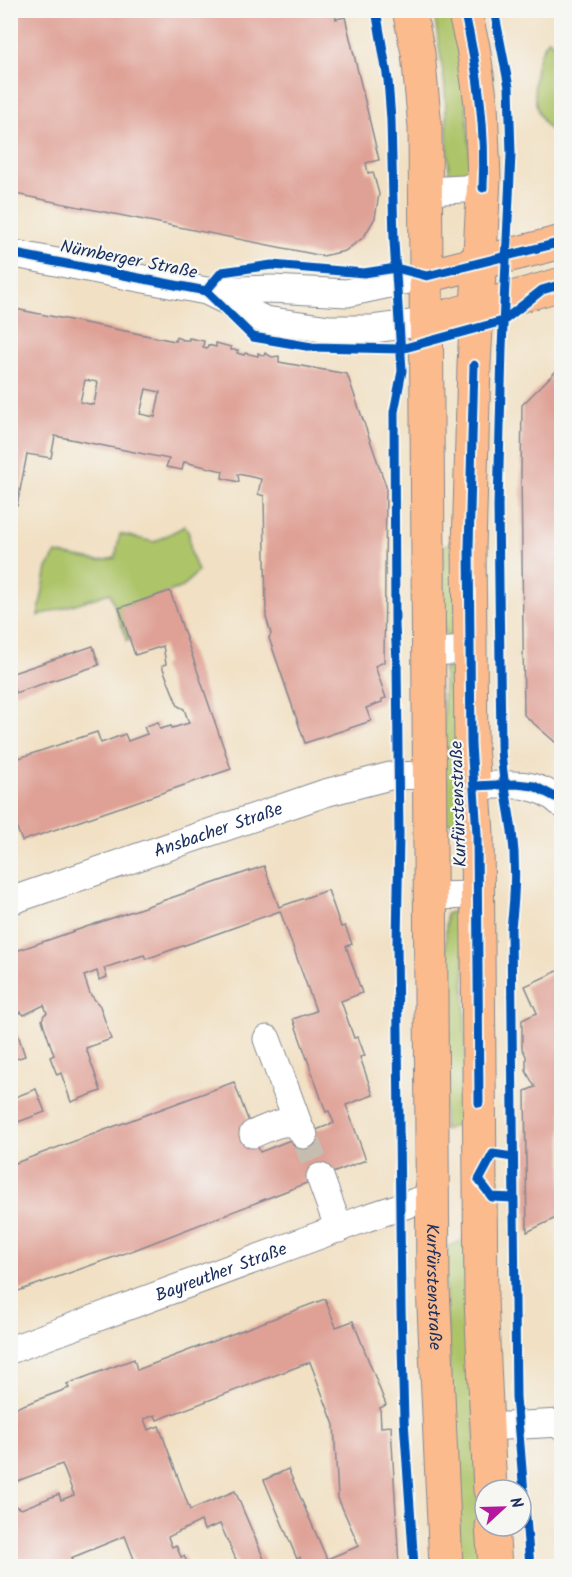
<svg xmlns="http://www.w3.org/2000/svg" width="572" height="1577" font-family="Kalam,sans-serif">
<rect width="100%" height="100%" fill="#f6f6f2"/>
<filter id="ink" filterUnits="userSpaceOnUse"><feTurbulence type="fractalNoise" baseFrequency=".0167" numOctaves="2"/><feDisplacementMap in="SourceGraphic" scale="12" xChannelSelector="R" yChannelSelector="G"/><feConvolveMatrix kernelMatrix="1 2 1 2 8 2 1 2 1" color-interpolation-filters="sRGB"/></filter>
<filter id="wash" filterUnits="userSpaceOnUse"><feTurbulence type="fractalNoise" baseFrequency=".008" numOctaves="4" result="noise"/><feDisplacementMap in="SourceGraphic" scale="24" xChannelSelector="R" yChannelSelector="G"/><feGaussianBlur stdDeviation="1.35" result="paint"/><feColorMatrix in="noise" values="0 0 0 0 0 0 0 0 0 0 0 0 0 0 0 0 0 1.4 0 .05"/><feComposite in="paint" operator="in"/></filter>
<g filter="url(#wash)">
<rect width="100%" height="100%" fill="#f1e0c3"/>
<g fill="#adc469" stroke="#647a64" stroke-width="1.5">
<path d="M434,11H452L462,52L472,176L451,179L449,174L445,87Z"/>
<path d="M549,39L562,54L561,122L551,131C528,109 530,63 549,39Z"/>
<path d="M185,526L189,534L191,553L198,571L183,587L120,608L130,640L127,641L110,593L38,616L47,568L56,553L99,561L115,558L120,534L154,542Z"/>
<path d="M452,542L456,568V634L452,637L448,636L443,631V546Z"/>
<path d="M451,665L455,667L465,823H442L444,669Z"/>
<path d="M457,910L463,913L467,1121L444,1130L446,914Z"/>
<path d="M467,1239L476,1445L485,1566H460L443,1248Z"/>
</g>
<g id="blocks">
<g fill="#dfa196" fill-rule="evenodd">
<path d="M10,10H334L336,19L345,17L379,160L366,163L368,173L373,172L379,194L375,218L364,237L345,251L323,256L10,193Z"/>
<path d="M10,308L175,341L176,337L183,340H189V338L204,341L203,347L207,348L208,345L216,347V343L231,347V350H238L237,353L244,355L245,353L258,356V353L264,356L265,353L272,357L279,356V362L347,374L386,486L384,662L375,666L386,698L382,699V702L366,708L371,721L305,743L269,638L271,634L266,617L264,496L258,494L261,479L238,474L239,482L222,478L223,471L184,462L182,470L166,467L169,459L55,436L51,458L27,454L17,506L10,505ZM85,380L98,382L94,405L80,402ZM146,389L160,392L155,417L140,414Z"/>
<path d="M562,365V748L524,715L521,474L522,405Z"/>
<path d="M170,591L231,769L22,841L16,826L10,828V761L97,732L101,743L125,734L128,741L147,734L144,727L158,722L160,729L171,726L172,728L189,723L184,709L178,706L162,666L166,664L163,646L135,655L119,608Z"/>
<path d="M93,646L99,665L15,693L10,674Z"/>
<path d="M264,866L279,907L328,890L341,927L345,926L352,944L346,946L362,993L341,1001L354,1038L358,1037L365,1056L360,1057L373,1095L346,1105L366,1160L134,1250L10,1294V1165L234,1082L260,1152L334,1123L329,1111L326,1112L293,1019L316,1011L280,911L146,959L144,955L104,968L107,977L99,980L97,971L84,976L90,994L100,1006L111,1039L86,1048L101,1091L71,1102L61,1073L57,1075L50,1057L54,1055L42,1020L44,1015L47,1013L44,1005L24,1015L21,1012L12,1016L25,1056L10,1061V953Z"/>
<path d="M562,969V1215L527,1232L525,1091L535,1087L526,1071V1056L522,1048V1020L537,1013L525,986Z"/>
<path d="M36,1089L45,1112L10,1125V1099Z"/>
<path d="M325,1299L336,1327L353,1321L386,1405L380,1408L381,1427L391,1426L399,1566H304L300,1557L297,1559L264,1480L288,1469L327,1559L359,1546L338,1498L334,1425L310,1362L157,1420L155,1415L144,1419L148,1430L159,1426L190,1510L235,1491L267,1566H239L220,1524L204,1530L201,1521L168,1537L172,1547L176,1545L181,1557L184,1556L189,1566H130L136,1564L125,1536L71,1558L75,1566H18L10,1563V1504L21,1509L59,1494L61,1500L74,1495L62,1464L10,1484V1410L69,1388L67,1384L134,1359L137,1370Z"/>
</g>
</g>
</g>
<g filter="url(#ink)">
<use href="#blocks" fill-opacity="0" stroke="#868890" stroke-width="1.5"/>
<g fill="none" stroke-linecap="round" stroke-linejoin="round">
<path stroke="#c6bdaf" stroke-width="27" stroke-dasharray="27 14" stroke-linecap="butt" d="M304,1135L320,1177"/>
<g stroke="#868890" stroke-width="29">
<g id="minor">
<path d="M426,191L483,188"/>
<path d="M10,253L206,291L272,289L347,293L427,276"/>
<path d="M210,293L265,320L330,329H372L427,322"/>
<path d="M428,652L470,650"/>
<path d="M475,786C507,785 536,779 562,804"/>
<path d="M430,896L478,895"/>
<path id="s1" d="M10,901L325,793L390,776L429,775"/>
<path d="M267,1039L299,1126"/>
<path d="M253,1134C272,1127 291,1112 304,1135"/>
<path d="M320,1177L339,1229"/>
<path id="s2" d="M10,1350L366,1218L433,1196"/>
<path d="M487,1427L560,1423L562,1427"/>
</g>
</g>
<g stroke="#868890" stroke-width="35">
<g id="major">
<path id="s3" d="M409,10L418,53L425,127L433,1286L446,1566"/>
<path d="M464,10L473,47L481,104L484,178L474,365L469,548L471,744L477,834L481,1299L490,1490"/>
<path d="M427,276L562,242"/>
<path d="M427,322L562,284"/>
<path d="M492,1526L495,1566"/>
</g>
</g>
<use href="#minor" stroke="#fff" stroke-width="27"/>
<use href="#major" stroke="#fbbb8d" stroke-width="33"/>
<g stroke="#f6f6f2" stroke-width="13">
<g id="cycleway">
<path d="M376,10L388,80L391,120L394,241L402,371L394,412L395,626L397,661L399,835L397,942L401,1307L404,1420L414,1566"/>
<path d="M464,10C478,69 486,128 483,188"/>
<path d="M494,10L509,87L511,154L502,348L498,506L501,744C501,773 508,802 512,831C516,862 515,897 511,928L516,1397L530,1566"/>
<path d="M10,253L206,291"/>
<path d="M206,291L253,337L312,347L401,349L503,321L542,290L562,284"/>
<path d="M206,291L222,272L272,265L364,273L396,268L427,276L562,242"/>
<path d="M474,365L469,548L471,744L477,834L479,1103"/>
<path d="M475,786L516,784L534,786L555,797"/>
<path d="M513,1157L493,1154L479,1180L492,1197L513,1198"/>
</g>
</g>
<use href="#cycleway" stroke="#0057b8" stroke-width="9"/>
</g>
</g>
<g text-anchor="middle" stroke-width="4.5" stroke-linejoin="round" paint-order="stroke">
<g font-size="18" fill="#1b2f5e" stroke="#f6f6f2">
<text transform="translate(129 259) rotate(11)" y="6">Nürnberger Straße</text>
<text transform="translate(458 804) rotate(-92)" y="6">Kurfürstenstraße</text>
<text dy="6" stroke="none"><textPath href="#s1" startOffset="220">Ansbacher Straße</textPath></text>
<text dy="6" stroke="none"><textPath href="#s2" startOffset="225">Bayreuther Straße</textPath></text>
<text dy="6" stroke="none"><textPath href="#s3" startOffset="1278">Kurfürstenstraße</textPath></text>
</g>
</g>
<rect width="572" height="1577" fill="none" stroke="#f6f6f2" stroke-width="36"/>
<g transform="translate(503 1508) rotate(68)"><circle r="28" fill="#f6f6f2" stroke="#9ea6b7" stroke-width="1.5"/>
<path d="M0-4.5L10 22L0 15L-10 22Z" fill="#b5179e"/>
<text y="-9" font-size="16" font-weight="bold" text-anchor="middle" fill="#1b2f5e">N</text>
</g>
</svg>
